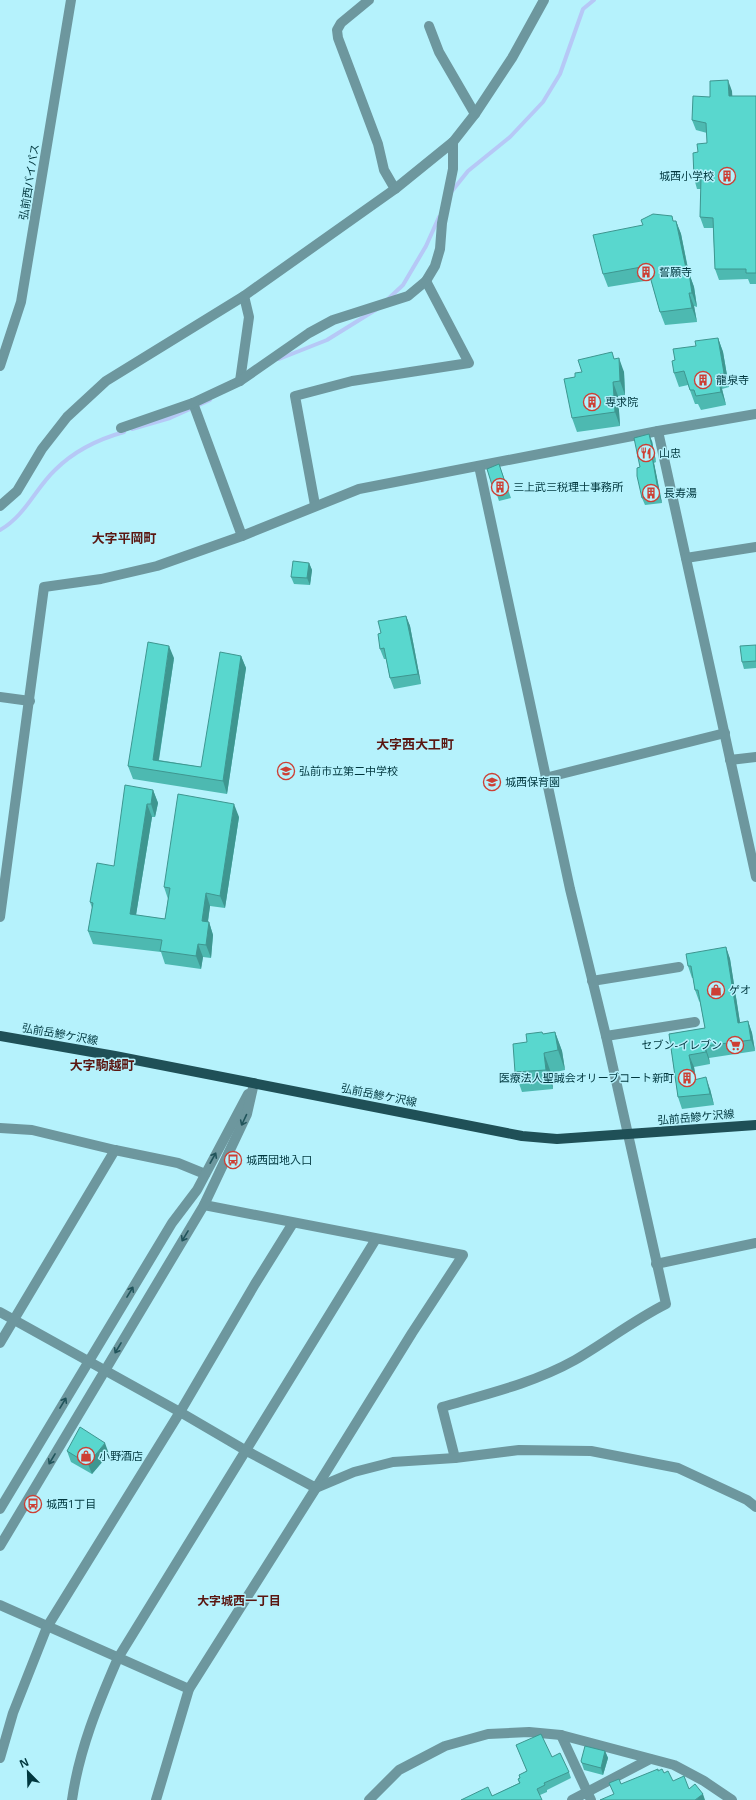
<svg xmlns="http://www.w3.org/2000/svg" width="756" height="1800" font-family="'Noto Sans','Noto Sans JP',sans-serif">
<rect width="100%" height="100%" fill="#b5f2fc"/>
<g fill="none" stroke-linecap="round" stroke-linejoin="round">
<g stroke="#b6c8f6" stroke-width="4">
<path d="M452,191L468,171L510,137L543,102L560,74L583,9L594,0"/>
<path d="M387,300L403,285L426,246L439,217"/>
<path d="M279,359L327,340L377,309"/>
<path d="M132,429L170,418L210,400"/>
<path d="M0,530C25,516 35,489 55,470C74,451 99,439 124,432"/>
</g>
<g stroke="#6d979e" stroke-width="10">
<path d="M369,0L341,23L337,30L338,38L378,144L384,170L395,189"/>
<path d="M429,26L439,52L475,114"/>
<path d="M0,366L21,302L71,0"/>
<path d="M240,381L249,317L244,296"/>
<path d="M193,403L242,536"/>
<path d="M121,428L193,403L240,381L309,333L333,320L408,296L426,281L435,266L440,249L442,223L453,169V142"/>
<path d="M658,431L756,877"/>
<path d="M315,505L295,396L352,381L469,363L426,281"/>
<path d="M0,506L17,491L42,449L67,417L106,381L244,296L395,189L453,142L475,114L512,58L544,0"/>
<path d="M686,558L756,547"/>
<path d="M0,697L30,701"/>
<path d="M730,760L756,757"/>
<path d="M545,778L725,733"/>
<path d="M0,917L44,587L101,579L157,566L242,536L359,489L658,431L756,414"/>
<path d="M592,981L679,967"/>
<path d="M606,1036L695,1022"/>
<path d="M0,1128L32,1130L115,1150L178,1163L205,1174"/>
<path d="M656,1264L756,1243"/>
<path d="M0,1312L180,1412L245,1450L316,1488L412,1333L463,1255L204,1205"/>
<path d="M0,1343L115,1150"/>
<path d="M455,1458L442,1407C487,1394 534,1383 575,1360C606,1342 634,1320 666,1304L606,1036L570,889L479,466"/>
<path d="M0,1509L172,1223L197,1190L248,1094"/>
<path d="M0,1546L204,1205L247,1114L254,1083"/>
<path d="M0,1605L189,1689"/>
<path d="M561,1735L591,1800"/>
<path d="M0,1758L13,1713L47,1627L180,1412L255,1284L293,1223"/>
<path d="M72,1800C79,1750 98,1704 118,1658L376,1239"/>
<path d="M156,1800L189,1689L316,1488L354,1472L393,1462L455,1458L519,1450L591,1451L678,1468L747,1500L756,1507"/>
<path d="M369,1800L399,1770L445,1746L488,1734L529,1732L561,1735L674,1765L704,1781L732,1800"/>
<path d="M572,1800L650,1759"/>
</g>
<path stroke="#1f5057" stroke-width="10" d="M0,1036L115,1056L522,1136L557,1139L756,1125"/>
</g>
<g fill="#4db9b1">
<path d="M732,91V96H756V284H750L748,279L719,280L715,269L713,228H704L700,217L701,189H697L694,178L698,152L707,143V133L696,130L692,120L710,97Z"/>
<path d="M676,221L681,234L689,273L694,287L697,307L694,306L697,322L665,325L660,312L651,280L608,287L603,274Z"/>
<path d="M718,338L723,352L729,387L722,389L726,405L701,410L698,404H695L688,385L679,387L674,373L675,360L696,346Z"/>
<path d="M615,359L624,372L625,395L618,396L620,426L577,432L572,418L575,377L582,372Z"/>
<path d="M652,441L656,462L654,463L662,503L645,505L642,498L640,467Z"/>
<path d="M499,464L511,498L499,501L496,492H494L492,485Z"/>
<path d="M309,563L312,570L310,585L294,584L291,577Z"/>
<path d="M406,616L410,626L421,684L394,689L390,678L386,659H384L380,649L381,633Z"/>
<path d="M756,645V668L744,669L742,662Z"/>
<path d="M241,656L246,668L227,794L133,779L128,766L174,658L159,760L201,767Z"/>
<path d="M153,790L158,803L155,817H152L136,915L165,919L168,899L164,887L239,817L225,908L210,906L208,922H209L213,935L211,958L203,957L201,969L165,964L161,952L93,944L88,931L92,908L90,902L114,866Z"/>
<path d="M726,947L730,959L740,1023L748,1021L752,1033L755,1051L709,1058L710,1064L694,1067L696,1079L710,1089L714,1105L682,1109L678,1097L669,1034L705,1028L700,1002L699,1001L695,990L693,978H692L688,966Z"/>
<path d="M555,1032L562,1051L565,1070L551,1073L553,1089L522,1092L515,1072L527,1042L543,1034Z"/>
<path d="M67,1451L109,1454L92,1474L71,1462Z"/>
<path d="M516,1745L552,1757L569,1772L571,1778L547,1790V1792L540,1795L492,1796L519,1783L518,1779L520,1778L519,1775L527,1771Z"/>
<path d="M605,1751L608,1758L603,1775L584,1770L581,1761Z"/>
</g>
<g fill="#3e9690">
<path d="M728,80L732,91L733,106L729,96Z"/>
<path d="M676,221L681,234L690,280L689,273L694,287L697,307L692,293L687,273Z"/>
<path d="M689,293L694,306L697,322L692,308Z"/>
<path d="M718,338L723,352L729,387L724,373Z"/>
<path d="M619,358L624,372L625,395L620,381Z"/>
<path d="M718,375L722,389L726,405L721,392Z"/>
<path d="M613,382L618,396L620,426L615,412Z"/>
<path d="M649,434L652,441L656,462L654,455Z"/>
<path d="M652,456L654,463L662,503L659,496Z"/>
<path d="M309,563L312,570L310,585L307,578Z"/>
<path d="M406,616L410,626L421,684L418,674Z"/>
<path d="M169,646L174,658L157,771L153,760Z"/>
<path d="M241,656L246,668L227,794L223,781Z"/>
<path d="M153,790L158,803L155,817L151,804Z"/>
<path d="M147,804L152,817L134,927L130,914Z"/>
<path d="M234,804L239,817L225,908L220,896Z"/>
<path d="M206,893L210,906L206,934L202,921Z"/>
<path d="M209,922L213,935L211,958L206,945Z"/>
<path d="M198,944L203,957L201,969L196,956Z"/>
<path d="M726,947L730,959L742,1035L738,1023Z"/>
<path d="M748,1021L752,1033L755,1051L751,1040Z"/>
<path d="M555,1032L562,1051L565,1070L558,1050Z"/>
<path d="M705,1046L709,1058L710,1064L706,1052Z"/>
<path d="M544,1053L551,1073L553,1089L546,1070Z"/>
<path d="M689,1055L694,1067L698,1091L694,1080Z"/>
<path d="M706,1077L710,1089L714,1105L710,1094Z"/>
<path d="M105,1443L109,1454L92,1474L88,1464Z"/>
<path d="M605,1751L608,1758L603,1775L601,1768Z"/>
<path d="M703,1794L705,1800H695Z"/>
</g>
<g fill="#59d7ce" stroke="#3e9690">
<path d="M728,80L729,96H756V273H746V269H715L713,218L700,217L701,178H694L693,153L698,152L697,144L707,143L706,123L692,120L693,96L710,97V81Z"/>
<path d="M653,214L672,216L673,221H676L687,273H689L692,293H689L692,308L660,312L647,266L603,274L593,235L643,225L641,220Z"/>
<path d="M718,338L724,373L718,375L721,392L696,396L694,390H690L684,371L674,373L672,361L675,360L673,349L696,346L695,341Z"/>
<path d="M612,352L614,359L619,358L620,381L613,382L615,412L572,418L564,379L575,377V373L582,372L578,360Z"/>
<path d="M649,434L654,455L652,456L659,496L642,498L637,476V468L640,467L634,438Z"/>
<path d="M499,464L508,491L497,494L493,485H492L487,469Z"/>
<path d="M293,561L309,563L307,578L291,577Z"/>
<path d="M406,616L418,674L390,678L384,648L380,649L378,634L381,633L378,621Z"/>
<path d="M148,642L169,646L153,760L201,767L220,652L241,656L223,781L128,766Z"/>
<path d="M756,645V661L742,662L740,646Z"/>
<path d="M125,785L153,790L151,804H147L130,914L165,919L170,888L164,887L178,794L234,804L220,896L206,893L202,921L209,922L206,945L198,944L196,956L160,951L162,940L88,931L93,903L90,902L97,863L114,866Z"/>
<path d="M726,947L738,1023L748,1021L751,1040L705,1046L706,1052L689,1055L694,1080L706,1077L710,1094L678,1097L669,1034L705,1028L698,990H695L691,966H688L686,954Z"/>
<path d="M542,1032L543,1034L555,1032L558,1050L544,1053L546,1070L515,1072L513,1044L527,1042L526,1034Z"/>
<path d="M80,1427L105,1443L88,1464L67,1451Z"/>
<path d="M541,1734L552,1757L560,1753L569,1772L544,1783L545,1785L537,1789L542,1800H461L488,1787L492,1796L520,1783L518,1779L520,1778L519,1775L527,1771L516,1745Z"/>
<path d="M585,1746L605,1751L601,1768L582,1763L581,1761Z"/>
<path d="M658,1769V1771L662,1769L664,1773L668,1771L673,1781L684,1776L689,1789L695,1784L703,1794L695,1800H600L614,1794L609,1783L619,1779L621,1784Z"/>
</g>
<defs><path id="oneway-shaft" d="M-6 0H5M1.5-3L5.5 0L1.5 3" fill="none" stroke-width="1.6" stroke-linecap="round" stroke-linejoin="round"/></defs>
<g stroke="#21545b">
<use href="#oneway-shaft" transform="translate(244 1120) rotate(115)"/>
<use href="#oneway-shaft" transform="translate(213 1158) rotate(-61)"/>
<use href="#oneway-shaft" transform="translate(185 1236) rotate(121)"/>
<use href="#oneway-shaft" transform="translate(130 1292) rotate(-59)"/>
<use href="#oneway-shaft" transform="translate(118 1348) rotate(121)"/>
<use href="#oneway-shaft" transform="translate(63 1403) rotate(-59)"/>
<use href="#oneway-shaft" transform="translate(52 1459) rotate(121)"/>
</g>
<defs>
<g id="building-ring" transform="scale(0.9)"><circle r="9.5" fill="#b5f2fc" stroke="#cd3f34" stroke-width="1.5"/><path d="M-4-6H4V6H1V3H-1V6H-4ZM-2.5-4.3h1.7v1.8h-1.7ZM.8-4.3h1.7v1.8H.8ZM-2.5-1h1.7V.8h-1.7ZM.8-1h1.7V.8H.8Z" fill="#cd3f34"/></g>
<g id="restaurant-ring" transform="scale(0.9)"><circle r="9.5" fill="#b5f2fc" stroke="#cd3f34" stroke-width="1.5"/><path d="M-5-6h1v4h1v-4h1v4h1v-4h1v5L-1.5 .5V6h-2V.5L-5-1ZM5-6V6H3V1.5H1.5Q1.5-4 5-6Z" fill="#cd3f34"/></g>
<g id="school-ring" transform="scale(0.9)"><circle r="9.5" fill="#b5f2fc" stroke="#cd3f34" stroke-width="1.5"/><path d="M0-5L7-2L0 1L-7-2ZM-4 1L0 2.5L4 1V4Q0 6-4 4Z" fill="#cd3f34"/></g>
<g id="shop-ring" transform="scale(0.9)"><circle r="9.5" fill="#b5f2fc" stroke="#cd3f34" stroke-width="1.5"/><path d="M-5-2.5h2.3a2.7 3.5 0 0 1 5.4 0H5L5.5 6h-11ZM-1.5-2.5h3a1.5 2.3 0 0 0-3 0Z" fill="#cd3f34"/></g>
<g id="supermarket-ring" transform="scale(0.9)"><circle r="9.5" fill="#b5f2fc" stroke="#cd3f34" stroke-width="1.5"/><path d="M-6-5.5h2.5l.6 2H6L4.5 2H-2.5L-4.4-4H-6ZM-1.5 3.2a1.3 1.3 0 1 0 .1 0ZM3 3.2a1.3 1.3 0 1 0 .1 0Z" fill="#cd3f34"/></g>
<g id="bus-ring" transform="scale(0.9)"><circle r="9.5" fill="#b5f2fc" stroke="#cd3f34" stroke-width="1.5"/><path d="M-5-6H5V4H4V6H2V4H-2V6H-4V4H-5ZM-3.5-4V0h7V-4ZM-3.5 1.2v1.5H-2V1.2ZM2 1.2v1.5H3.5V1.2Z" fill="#cd3f34"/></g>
</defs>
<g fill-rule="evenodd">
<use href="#building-ring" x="727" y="176"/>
<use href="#building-ring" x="646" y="272"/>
<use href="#building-ring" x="703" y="380"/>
<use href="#building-ring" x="592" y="402"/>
<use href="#restaurant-ring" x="646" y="453"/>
<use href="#building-ring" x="500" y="487"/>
<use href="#building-ring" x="651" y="493"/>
<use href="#school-ring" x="286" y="771"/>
<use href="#school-ring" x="492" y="782"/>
<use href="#shop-ring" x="716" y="990"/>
<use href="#supermarket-ring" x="735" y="1045"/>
<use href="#building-ring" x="687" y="1078"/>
<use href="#bus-ring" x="233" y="1160"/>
<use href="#shop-ring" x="86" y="1456"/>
<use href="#bus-ring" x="33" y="1504"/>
</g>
<g text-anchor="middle" stroke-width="3" stroke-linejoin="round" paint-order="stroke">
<g font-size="11" fill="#01373e" stroke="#b5f2fc" text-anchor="start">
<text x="714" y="180" text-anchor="end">城西小学校</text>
<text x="659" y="276">誓願寺</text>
<text x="716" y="384">龍泉寺</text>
<text x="605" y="406">専求院</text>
<text x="659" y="457">山忠</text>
<text x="513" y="491">三上武三税理士事務所</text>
<text x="664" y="497">長寿湯</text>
<text x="299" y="775">弘前市立第二中学校</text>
<text x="505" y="786">城西保育園</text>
<text x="729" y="994">ゲオ</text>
<text x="722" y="1049" text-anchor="end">セブン-イレブン</text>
<text x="674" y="1082" text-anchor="end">医療法人聖誠会オリーブコート新町</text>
<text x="246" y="1164">城西団地入口</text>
<text x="99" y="1460">小野酒店</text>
<text x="46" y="1508">城西1丁目</text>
</g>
<g font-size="11" fill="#01373e" stroke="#b5f2fc">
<text transform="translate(29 182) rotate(-81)" y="4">弘前西バイパス</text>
<text transform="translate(60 1034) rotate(10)" y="4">弘前岳鰺ケ沢線</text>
<text transform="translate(379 1095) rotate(11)" y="4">弘前岳鰺ケ沢線</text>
<text transform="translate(696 1117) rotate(-5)" y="4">弘前岳鰺ケ沢線</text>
</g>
<g font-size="12" font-weight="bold" fill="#5a1611" stroke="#b5f2fc">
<text x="239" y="1605">大字城西一丁目</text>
</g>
<g font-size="13" font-weight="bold" fill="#5a1611" stroke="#b5f2fc">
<text x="124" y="543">大字平岡町</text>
<text x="415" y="749">大字西大工町</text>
<text x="102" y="1070">大字駒越町</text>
</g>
</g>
<g transform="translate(28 1772) rotate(337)" stroke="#b5f2fc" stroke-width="3" paint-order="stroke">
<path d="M0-3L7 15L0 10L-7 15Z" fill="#01373e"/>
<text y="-6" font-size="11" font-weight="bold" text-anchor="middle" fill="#01373e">N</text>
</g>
</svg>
